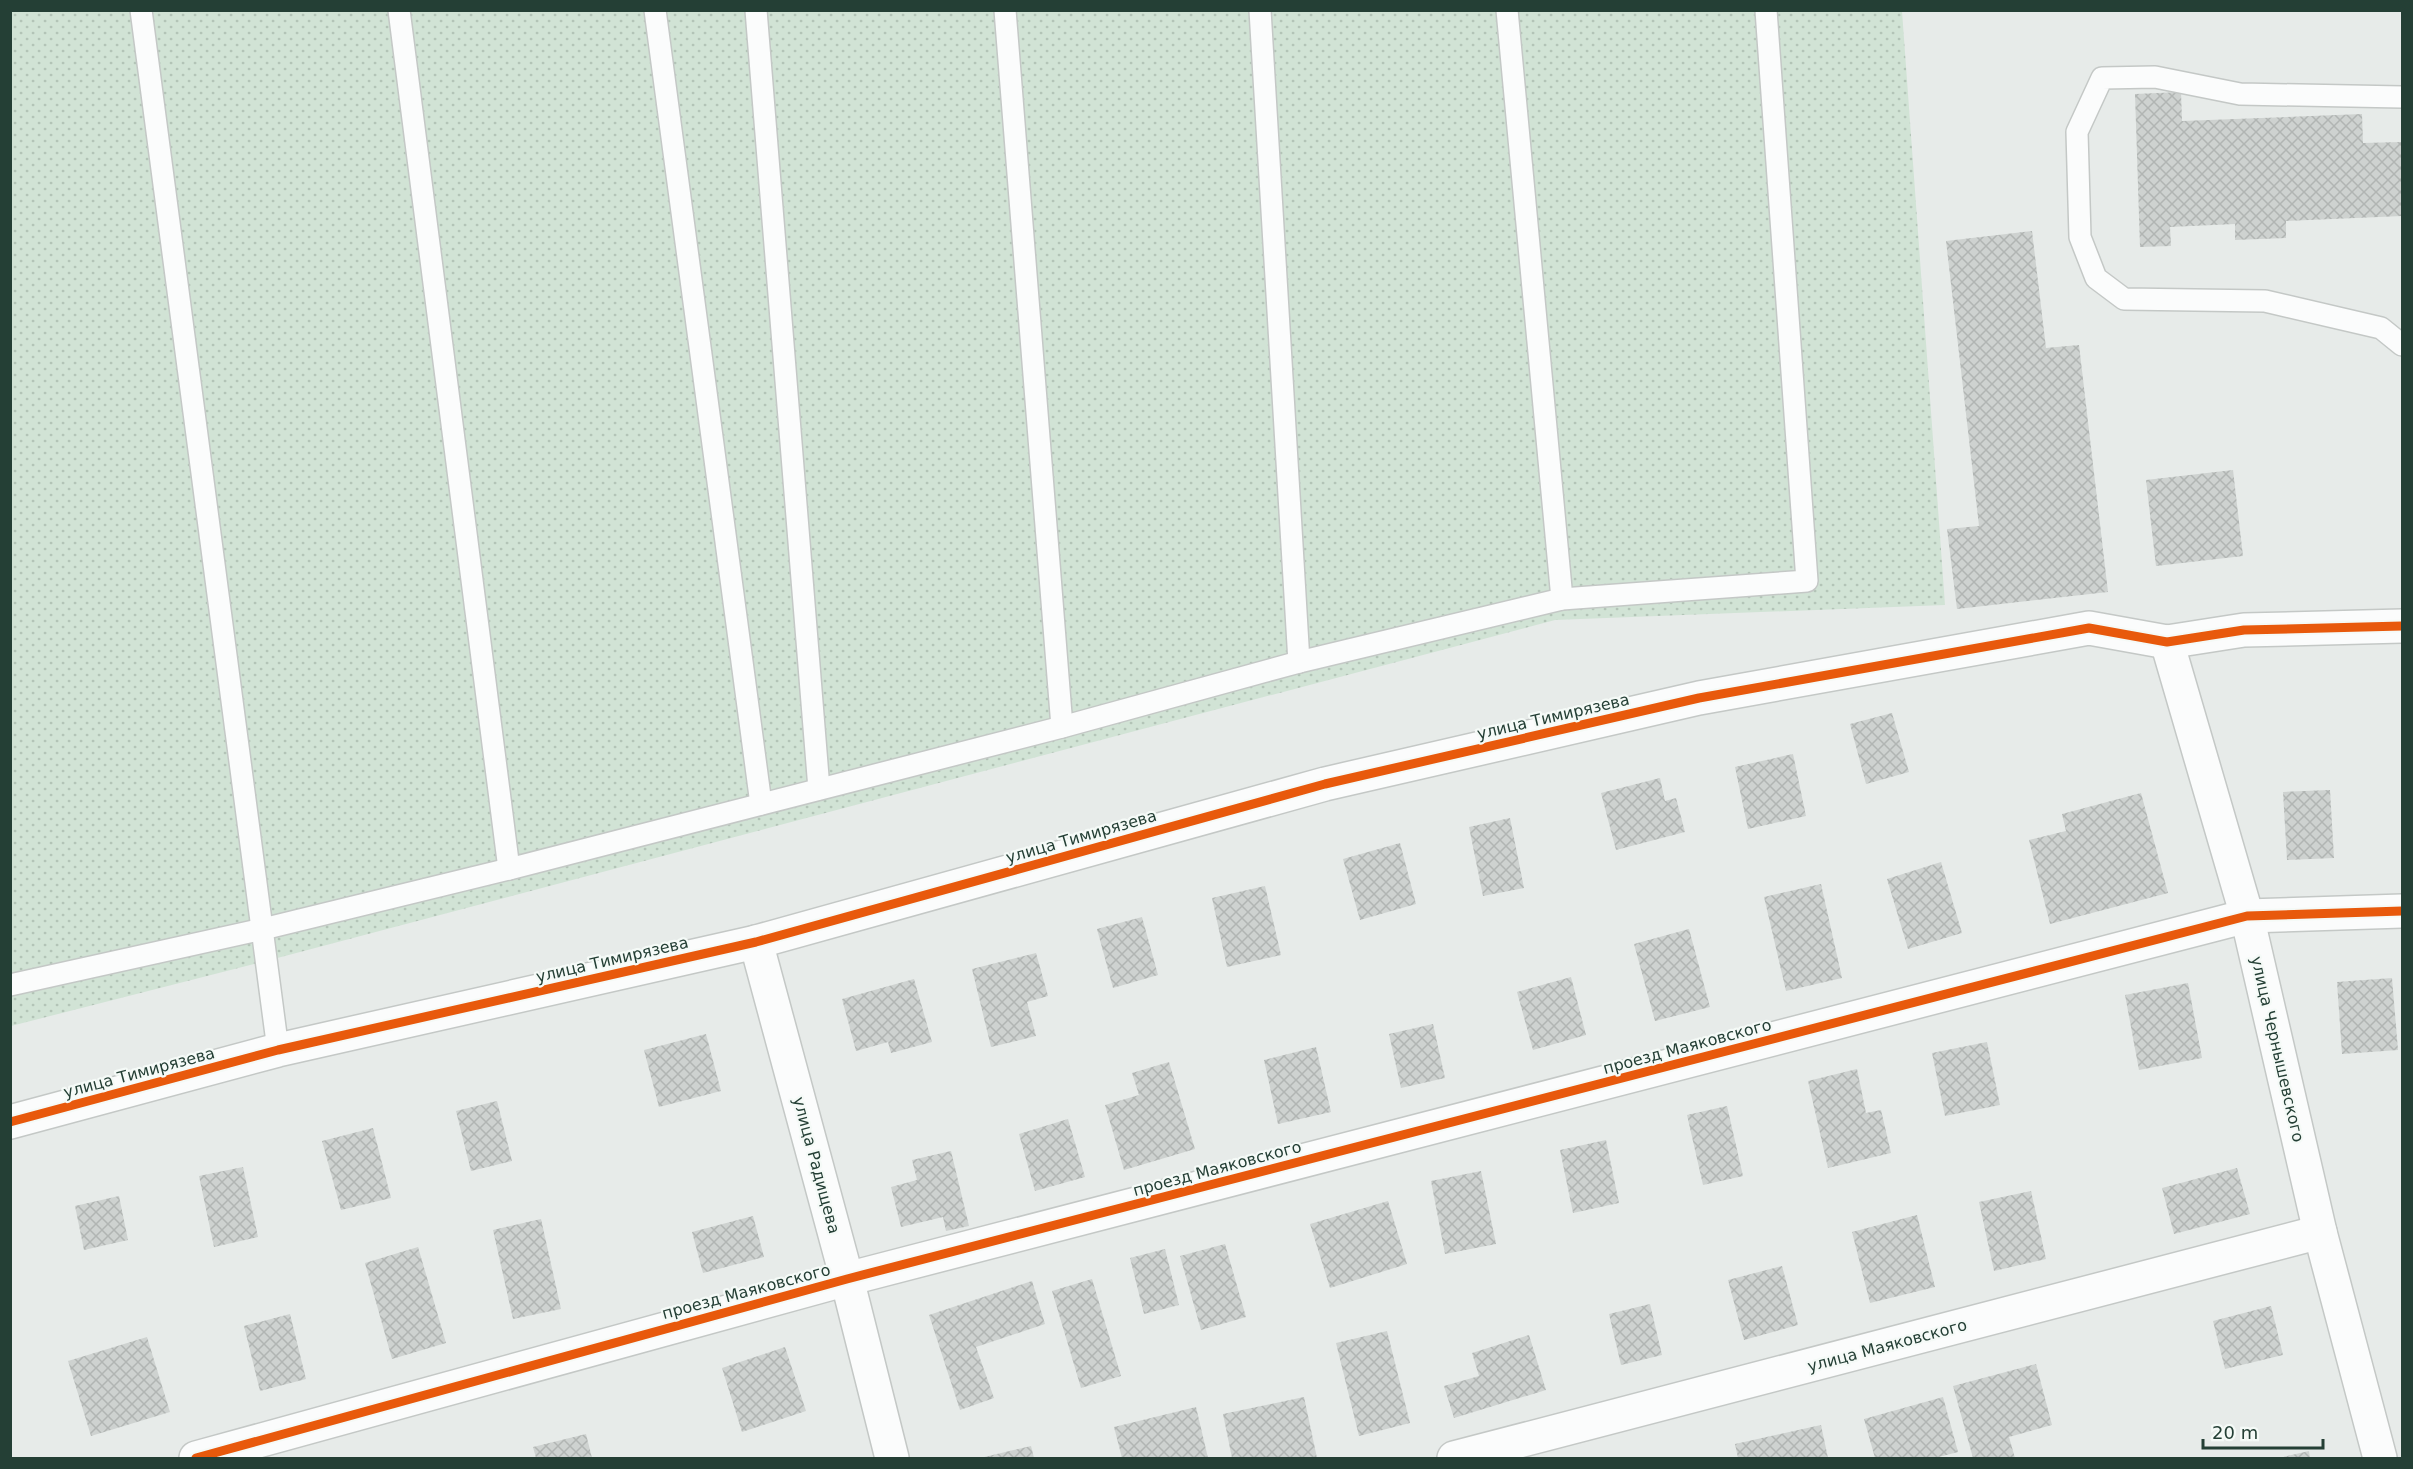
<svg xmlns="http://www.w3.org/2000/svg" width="2413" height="1469" font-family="'DejaVu Sans',sans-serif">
<defs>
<pattern id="garden-dots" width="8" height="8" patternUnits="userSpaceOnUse" patternTransform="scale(1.5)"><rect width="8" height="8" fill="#d1e3d5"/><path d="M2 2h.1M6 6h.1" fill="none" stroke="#b3c4b7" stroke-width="1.8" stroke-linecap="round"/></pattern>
<pattern id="building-cross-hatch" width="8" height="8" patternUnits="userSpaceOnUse" patternTransform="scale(1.5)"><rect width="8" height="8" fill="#ced2d0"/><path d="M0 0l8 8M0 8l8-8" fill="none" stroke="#b1b5b3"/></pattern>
</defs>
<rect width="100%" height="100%" fill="#e7ebe9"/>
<path fill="url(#garden-dots)" d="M11,11H1902L1945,605L1555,620L266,961L11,1026Z"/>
<g fill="url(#building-cross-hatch)">
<path d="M2181,92L2182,121L2362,114L2363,143L2402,142V216L2286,221V238L2235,240V224L2170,227L2171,246L2140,247L2135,94Z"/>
<path d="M2032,231L2046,348L2079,345L2108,592L1957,609L1947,529L1979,526L1946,241Z"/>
<path d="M2233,470L2243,556L2156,566L2146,480Z"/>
<path d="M1892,713L1909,772L1866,784L1850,724Z"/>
<path d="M1793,754L1806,816L1748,829L1735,767Z"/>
<path d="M1660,778L1665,801L1676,798L1685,832L1616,850L1601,793Z"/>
<path d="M2330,790L2334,858L2287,860L2283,792Z"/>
<path d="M2141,793L2168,893L2050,924L2029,840L2066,831L2062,814Z"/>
<path d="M1510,818L1524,888L1483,896L1469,827Z"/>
<path d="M1400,843L1416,904L1360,920L1343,859Z"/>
<path d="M1941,862L1962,933L1908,949L1887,879Z"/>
<path d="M1821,884L1842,978L1786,991L1764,897Z"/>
<path d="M1265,886L1281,955L1227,967L1212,898Z"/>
<path d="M1142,917L1158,975L1113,988L1097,929Z"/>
<path d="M1689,929L1710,1007L1655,1021L1634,944Z"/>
<path d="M1036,953L1048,996L1027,1002L1036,1036L991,1047L972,969Z"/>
<path d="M1571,977L1586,1035L1533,1050L1517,992Z"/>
<path d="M2392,978L2398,1050L2342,1054L2337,982Z"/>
<path d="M914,979L932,1042L891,1053L888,1042L856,1051L842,999Z"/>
<path d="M2188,983L2202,1058L2139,1070L2125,995Z"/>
<path d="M1433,1024L1445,1078L1401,1088L1389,1034Z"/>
<path d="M706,1034L721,1091L659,1107L644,1050Z"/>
<path d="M1987,1042L2000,1105L1945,1116L1932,1053Z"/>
<path d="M1316,1047L1331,1112L1278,1124L1264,1060Z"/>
<path d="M1169,1062L1195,1149L1124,1170L1105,1105L1139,1095L1132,1073Z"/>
<path d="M1857,1069L1866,1113L1881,1110L1891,1153L1828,1168L1808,1081Z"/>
<path d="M497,1101L512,1161L471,1171L456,1111Z"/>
<path d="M1727,1106L1743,1176L1703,1185L1687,1115Z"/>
<path d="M1068,1119L1085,1177L1035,1191L1019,1134Z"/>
<path d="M373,1128L391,1198L341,1210L322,1141Z"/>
<path d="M1606,1140L1619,1203L1573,1213L1560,1150Z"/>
<path d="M951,1151L969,1226L946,1231L943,1217L901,1227L891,1187L917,1180L912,1160Z"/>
<path d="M243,1167L258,1237L214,1247L199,1176Z"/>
<path d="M2237,1168L2250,1214L2174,1234L2162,1188Z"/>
<path d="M1481,1171L1496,1244L1445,1254L1431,1181Z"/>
<path d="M2031,1191L2046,1259L1994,1271L1979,1202Z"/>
<path d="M119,1196L128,1240L84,1250L75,1206Z"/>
<path d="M1388,1201L1407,1264L1330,1288L1310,1224Z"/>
<path d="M1917,1215L1935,1287L1870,1303L1852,1232Z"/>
<path d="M753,1216L764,1257L703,1273L692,1232Z"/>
<path d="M541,1219L561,1309L513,1319L493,1230Z"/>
<path d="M1225,1244L1246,1317L1201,1330L1180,1256Z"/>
<path d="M418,1247L446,1343L392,1359L365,1263Z"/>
<path d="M1165,1249L1179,1305L1144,1314L1130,1258Z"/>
<path d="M1782,1266L1798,1325L1744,1340L1728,1280Z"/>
<path d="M1092,1279L1121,1376L1081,1388L1052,1291Z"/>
<path d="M1032,1281L1045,1324L976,1347L994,1398L960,1410L929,1315Z"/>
<path d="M1650,1304L1662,1355L1621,1365L1609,1314Z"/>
<path d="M2271,1306L2283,1355L2225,1369L2213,1321Z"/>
<path d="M290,1314L306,1379L260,1391L244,1326Z"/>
<path d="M1387,1331L1410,1423L1359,1436L1336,1343Z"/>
<path d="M1529,1335L1546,1390L1454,1418L1444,1386L1479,1376L1472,1353Z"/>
<path d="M147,1337L170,1412L91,1436L68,1361Z"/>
<path d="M785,1347L806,1411L742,1432L722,1368Z"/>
<path d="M2036,1364L2052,1425L2009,1437L2015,1458H1973L1953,1386Z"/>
<path d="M1304,1397L1317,1458H1232L1223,1414Z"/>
<path d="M1943,1397L1958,1452L1935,1458H1875L1864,1419Z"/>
<path d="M1196,1407L1208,1458H1122L1114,1427Z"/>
<path d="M1821,1425L1828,1458H1738L1735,1444Z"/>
<path d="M586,1434L592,1458H536L533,1447Z"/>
<path d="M1031,1446L1034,1458H980Z"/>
<path d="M2309,1451L2310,1458H2279Z"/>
</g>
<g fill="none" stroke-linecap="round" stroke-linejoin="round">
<g stroke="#c4c8c6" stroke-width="24">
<g id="lane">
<path d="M141,10L278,1050"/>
<path d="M399,10L509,869"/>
<path d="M655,10L761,804"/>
<path d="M756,10L819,789"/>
<path d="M1005,10L1062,727"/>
<path d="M1260,10L1299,662"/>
<path d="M1507,10L1562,599"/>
<path d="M2402,97L2240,94L2155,77L2102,78L2077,132L2080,237L2096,278L2124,299L2265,301L2381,328L2402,345"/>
<path d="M10,985L263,929L509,869L1062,727L1299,662L1562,599L1807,581L1766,10"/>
</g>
</g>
<g stroke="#c4c8c6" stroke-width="36">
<g id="street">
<path d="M2167,642L2247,916L2320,1232L2380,1458"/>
<path d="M756,942L847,1279L892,1458"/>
<path d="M10,1122L278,1050L756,942L1325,784L1699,698L2089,628L2167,642L2244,630L2402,626"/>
<path d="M196,1458L847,1279L2247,916L2402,911"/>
<path d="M1454,1458L2320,1232"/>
</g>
</g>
<use href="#lane" stroke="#fbfcfc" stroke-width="21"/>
<use href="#street" stroke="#fbfcfc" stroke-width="33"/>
<g stroke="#f5faf7" stroke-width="13">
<g id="cycleway">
<path d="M10,1122L278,1050L756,942L1325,784L1699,698L2089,628L2167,642L2244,630L2402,626"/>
<path d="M196,1458L847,1279L2247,916L2402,911"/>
</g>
</g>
<use href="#cycleway" stroke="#e8590c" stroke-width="9"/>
</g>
<g text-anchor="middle" stroke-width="4.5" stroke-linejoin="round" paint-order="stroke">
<g font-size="16" fill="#243f35" stroke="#f5faf7">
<text transform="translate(1553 716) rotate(-13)" y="6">улица Тимирязева</text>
<text transform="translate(1081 836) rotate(-16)" y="6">улица Тимирязева</text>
<text transform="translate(612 959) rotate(-13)" y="6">улица Тимирязева</text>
<text transform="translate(1687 1046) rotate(-15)" y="6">проезд Маяковского</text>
<text transform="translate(2278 1049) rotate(77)" y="6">улица Чернышевского</text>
<text transform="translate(139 1072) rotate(-15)" y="6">улица Тимирязева</text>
<text transform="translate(817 1165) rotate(75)" y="6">улица Радищева</text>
<text transform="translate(1217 1168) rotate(-15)" y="6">проезд Маяковского</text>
<text transform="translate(746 1291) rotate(-15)" y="6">проезд Маяковского</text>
<text transform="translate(1887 1345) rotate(-15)" y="6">улица Маяковского</text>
</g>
</g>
<rect width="2413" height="1469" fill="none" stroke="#243f35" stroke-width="24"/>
<path d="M2203 1439v9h120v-9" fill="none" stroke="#243f35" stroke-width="3"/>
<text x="2212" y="1439" font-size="18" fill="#243f35" stroke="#f5faf7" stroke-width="4.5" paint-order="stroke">20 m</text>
</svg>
